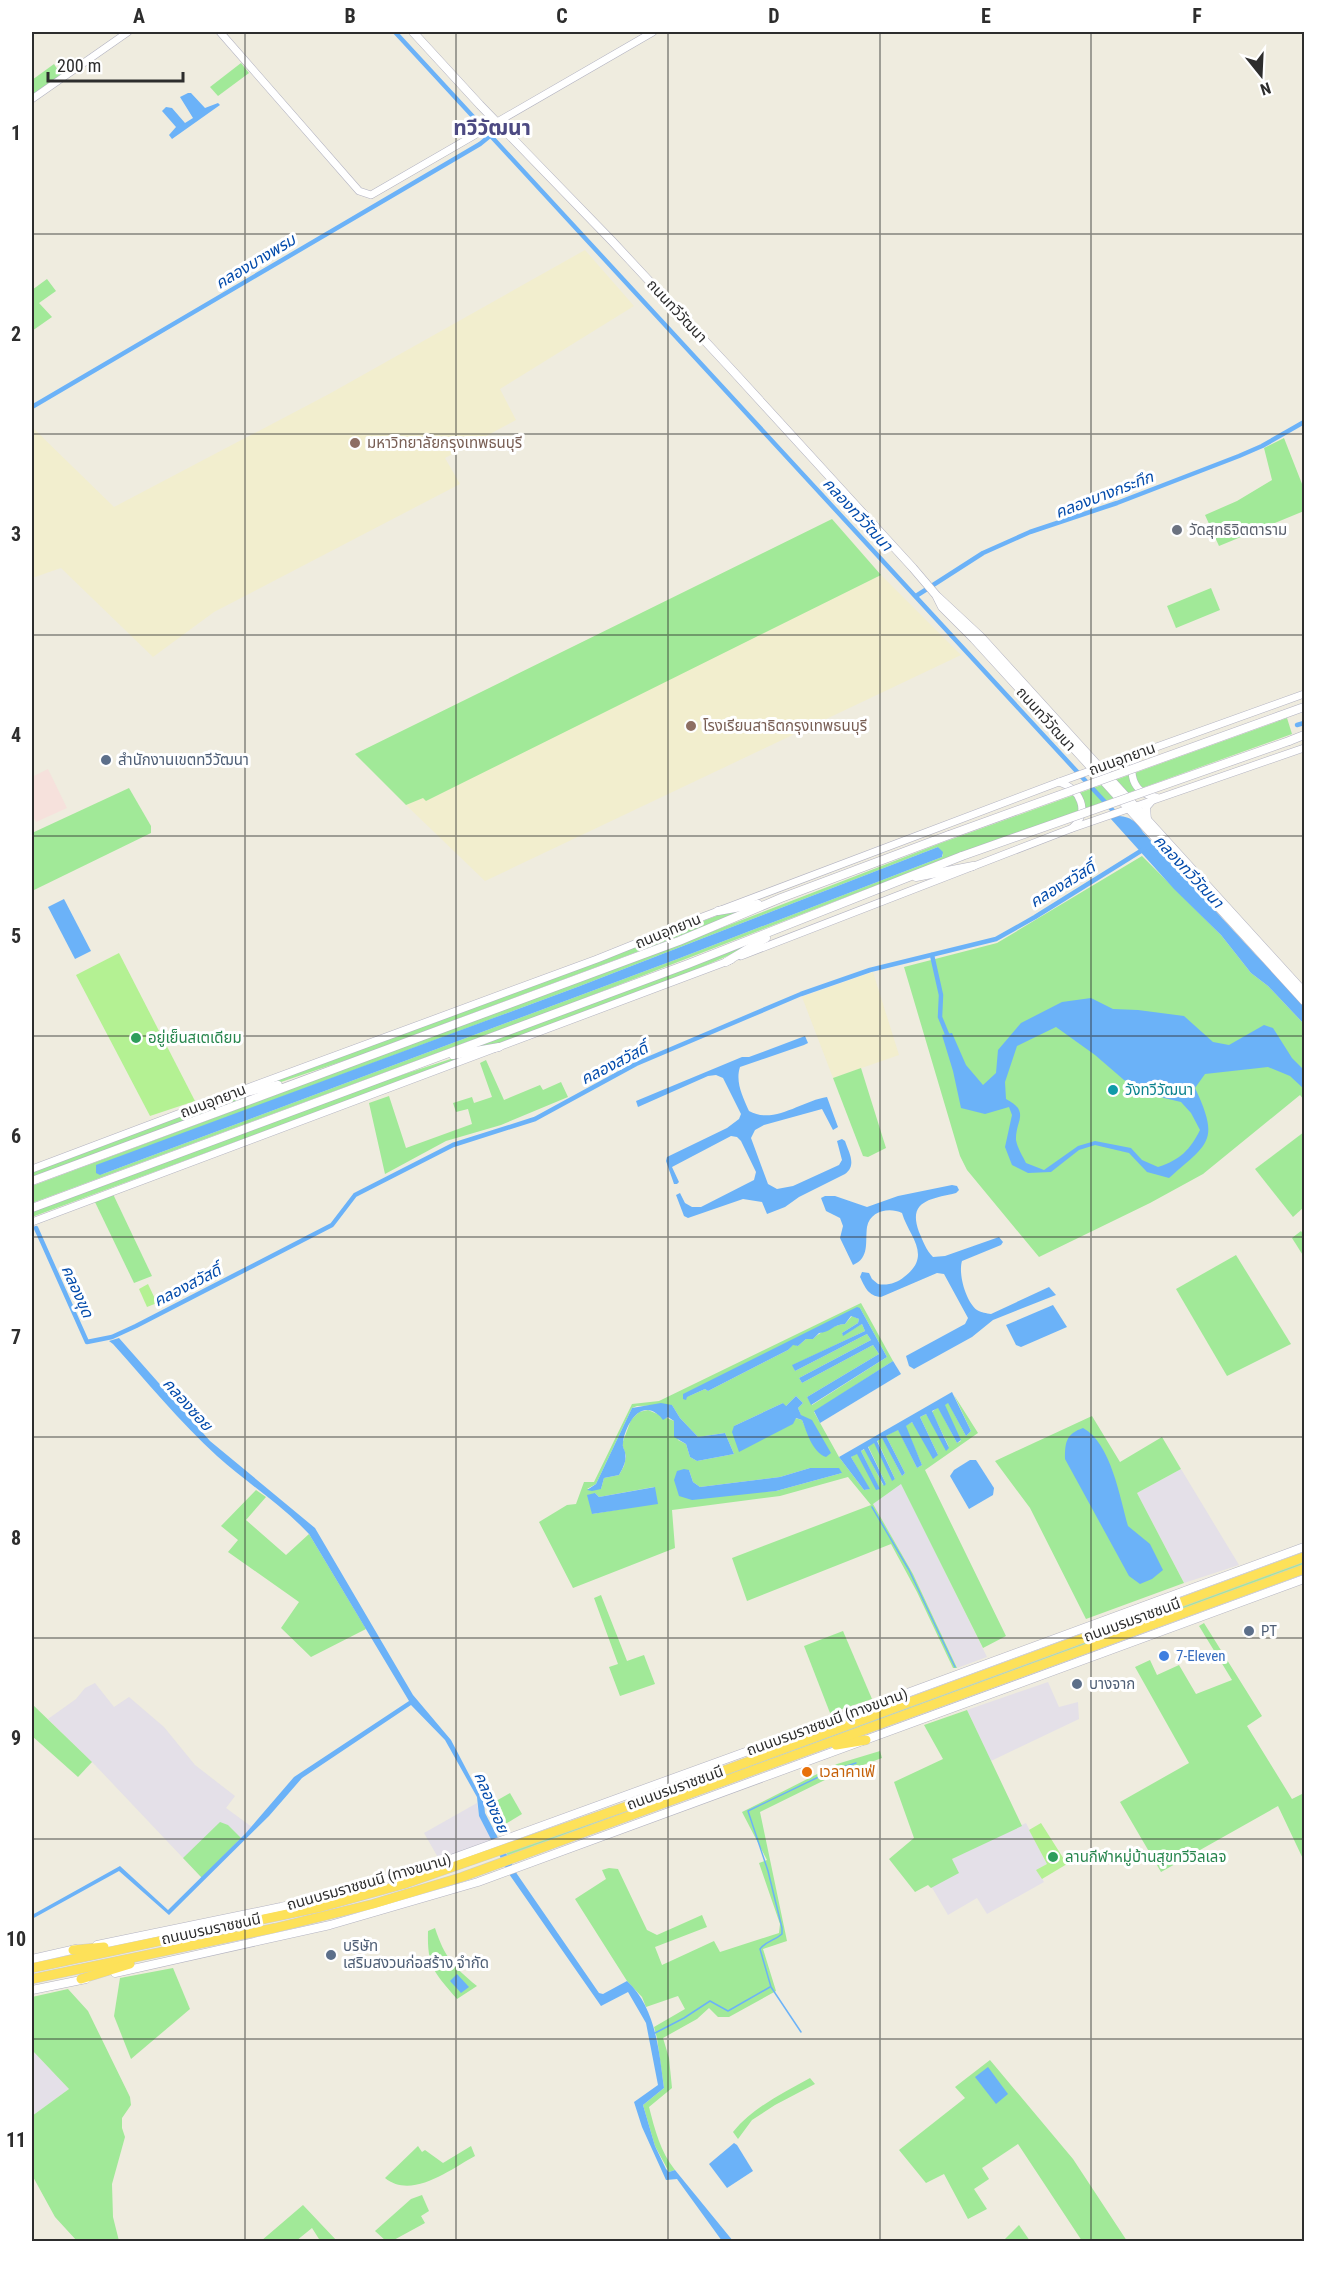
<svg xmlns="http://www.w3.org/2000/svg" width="1336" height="2273" font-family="'Roboto Condensed','Noto Sans Thai',sans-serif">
<rect width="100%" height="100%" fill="#efecdf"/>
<g fill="#e4e0e8">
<path d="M1181,1469L1239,1565L1184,1583L1137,1493Z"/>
<path d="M901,1483L987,1657L957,1668L913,1574L873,1504Z"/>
<path d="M1048,1682L1059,1707L1078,1702L1079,1719L991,1761L967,1710Z"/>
<path d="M95,1683L114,1707L129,1697L164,1727L195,1765L235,1796L226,1808L252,1827L202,1878L95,1765L48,1719L76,1699L85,1688Z"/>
<path d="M477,1803L479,1816L493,1842L440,1861L424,1833Z"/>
<path d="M1026,1823L1047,1864L1037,1870L1044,1882L987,1914L977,1898L948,1915L931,1886L952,1859Z"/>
<path d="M32,2050L69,2089L32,2116Z"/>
</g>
<g fill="#f2eece">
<path d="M585,250L634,306L500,389L516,420L445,458L460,484L214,612L153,657L61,568L32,578V427L114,507L329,394Z"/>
<path d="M881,575L961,655L485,881L406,805Z"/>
<path d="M873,972L899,1055L833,1078L802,997Z"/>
</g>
<path fill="#f6e1dc" d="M48,769L67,808L36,822L32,814V777Z"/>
<g fill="#a1e998" fill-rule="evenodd">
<path d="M241,63L249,73L218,96L210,87Z"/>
<path d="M54,64L61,75L32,95V80Z"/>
<path d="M47,279L56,291L39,303L52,317L32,331V290Z"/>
<path d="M1284,438L1304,489V511L1219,546L1205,515L1237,501L1272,480L1264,448Z"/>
<path d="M832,519L881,575L426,801L423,798L406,805L355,754Z"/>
<path d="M1211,588L1220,610L1176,628L1167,606Z"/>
<path d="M1287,718L1292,734L947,858L564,1006L32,1203V1186L685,942L941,843ZM938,847L943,855L942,857L680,958L100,1175L179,1135L580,986Z"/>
<path d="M129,788L151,826V833L32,891V833Z"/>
<path d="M1142,856L1221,935L1251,973L1268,986L1304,1024V1100L1300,1095L1203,1174L1150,1203L1039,1257L967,1170L960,1156L904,967L997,943Z"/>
<path d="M748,908L749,910L355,1057L278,1083L260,1086L719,915Z"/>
<path d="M751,943L739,951L653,988L498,1044L469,1049Z"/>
<path d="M469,1053L470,1055L32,1217V1211L371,1085Z"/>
<path d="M486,1060L504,1100L540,1085L543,1090L561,1082L568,1097L501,1125L446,1141L385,1174L369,1103L389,1096L406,1148L472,1124L468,1109L456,1112L453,1103L472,1097L474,1103L492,1097L480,1063Z"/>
<path d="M861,1068L886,1148L868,1157L863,1156L833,1078Z"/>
<path d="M261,1092L32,1177V1171L226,1099Z"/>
<path d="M1304,1132V1207L1293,1217L1255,1169Z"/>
<path d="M113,1194L152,1276L134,1283L94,1200Z"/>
<path d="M1301,1231L1304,1235V1257L1292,1238Z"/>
<path d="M1236,1255L1291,1344L1227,1376L1176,1289Z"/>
<path d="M861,1303L893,1361L814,1412L839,1457L864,1490L869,1489L851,1457L857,1453L879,1488L861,1451L865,1449L883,1485L886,1484L868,1446L874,1442L892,1480L895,1479L877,1440L882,1437L902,1476L905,1473L886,1436L898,1429L917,1468L922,1465L905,1426L912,1422L938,1455L920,1417L926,1414L949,1447L932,1412L938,1407L957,1443L961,1441L944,1405L948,1402L966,1436L971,1431L954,1395L978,1433L925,1470L1006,1636L983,1648L901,1484L873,1504L913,1574L957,1668H953L917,1592L891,1544L747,1601L732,1558L871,1505L848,1477L780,1496L672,1510L675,1548L573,1588L539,1522L567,1505L576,1504L584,1482H594L632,1404L659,1401ZM860,1308L887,1357L812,1405L807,1397L879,1354L873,1345L802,1383L799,1378L871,1340L867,1334L795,1371L793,1365L865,1331L862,1324L843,1335L842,1333L858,1323L859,1319L852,1316L845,1324C834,1325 821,1331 813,1339H806L798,1346L793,1344L788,1350L708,1391L705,1389L687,1397ZM796,1396L803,1403L798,1408L812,1443L802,1420L795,1418L734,1426L783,1403L785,1407ZM672,1405L680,1418L698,1437L725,1433L734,1454L697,1461L690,1457L686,1444L678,1440L674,1421L648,1410L639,1412L631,1420L622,1444L626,1456L624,1466L619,1475L604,1478L601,1489H587L596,1484L632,1408L637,1406ZM810,1468L842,1473L776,1491L679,1496L689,1470L693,1482L700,1487L780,1477ZM654,1487L657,1503L592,1514L595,1493L599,1497Z"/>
<path d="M1092,1416L1120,1462L1162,1437L1181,1469L1137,1493L1184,1583L1086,1619L1030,1508L995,1461Z"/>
<path d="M256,1490L266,1497L246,1520L286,1555L309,1534L366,1629L311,1657L281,1628L299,1602L228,1552L238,1540L221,1526Z"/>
<path d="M1304,1561V1566L509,1858L506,1852Z"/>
<path d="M601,1595L627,1661L644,1655L655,1684L620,1696L609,1667L618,1664L594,1598Z"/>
<path d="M1204,1623L1262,1716L1247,1726L1292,1799L1304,1793V1861L1278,1806L1161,1872L1120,1802L1189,1763L1135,1667L1150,1660L1157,1675L1179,1665L1196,1694L1232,1680L1199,1626Z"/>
<path d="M843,1631L872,1699L830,1713L804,1646Z"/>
<path d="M32,1704L92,1762L78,1777L32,1736Z"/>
<path d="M967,1710L1022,1826L952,1859L959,1873L931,1888L928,1885L915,1892L889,1859L914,1838L894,1782L943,1759L924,1725Z"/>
<path d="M880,1751L882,1758L833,1776L760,1812L787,1941L763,1949L776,1991L729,2017H718L709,2008L697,2019L663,2038L669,2058L672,2088L649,2107C655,2130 660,2151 675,2170L669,2172L655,2146L643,2105L664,2088L657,2038L654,2027L685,2009L678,1996L646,2007L642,1997L627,1981L575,1899L606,1879L602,1870L609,1868L618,1869L647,1930L657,1935L702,1915L707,1927L655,1947L662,1965L714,1941L720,1952L779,1933L780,1924L759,1863L767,1860L742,1812L837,1764Z"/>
<path d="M510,1793L522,1814L502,1826L489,1805Z"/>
<path d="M220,1822L228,1825L241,1838L202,1878L183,1858Z"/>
<path d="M435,1928C445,1958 453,1966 477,1986L457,1999C434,1972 427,1967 428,1931Z"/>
<path d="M173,1968L190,2009L131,2059L114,2016L120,1978Z"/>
<path d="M68,1989L88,2011L130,2097L131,2105L122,2118V2128L125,2137L112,2184L113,2217L119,2241H77L55,2217L32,2175V2116L69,2089L32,2050V1997Z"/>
<path d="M990,2060L1073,2159L1127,2241H1082L1018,2144L982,2168L989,2179L974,2189L987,2209L968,2219L944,2174L926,2183L899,2150L965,2098L955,2087Z"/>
<path d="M810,2078L815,2084L775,2105L752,2120L738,2139L733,2132C753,2107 782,2094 810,2078Z"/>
<path d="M418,2146L422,2152L425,2150L443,2163L471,2146L475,2156C451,2169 412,2200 385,2178Z"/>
<path d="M422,2195L429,2211L421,2216L425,2223L392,2241H386L375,2231L411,2199Z"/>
<path d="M303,2205L337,2241H317L319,2239L312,2228L296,2241H261Z"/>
<path d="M1019,2225L1030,2241H1003Z"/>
</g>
<g fill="#b4f193">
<path d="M119,953L195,1101L150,1116L76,975Z"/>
<path d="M148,1284L157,1303L147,1307L139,1289Z"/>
<path d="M1041,1823L1067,1864L1042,1879L1036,1870L1047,1864L1029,1830Z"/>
</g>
<g fill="#6bb2f8" fill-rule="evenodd">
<path d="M188,93H191L205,108L218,103L220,105L172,139L169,135L176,127L162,111L166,107L172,108L185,123L193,118L180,97Z"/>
<path d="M1119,816C1131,817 1137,822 1143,832L1255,954L1304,1005V1024L1268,986L1251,973L1221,935L1174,889L1110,818Z"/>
<path d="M938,847L943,852L942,857L680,958L100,1175L96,1173V1165L580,986Z"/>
<path d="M64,899L91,951L75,959L48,907Z"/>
<path d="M1091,998L1113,1009L1138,1010L1184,1016L1213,1042L1229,1045L1264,1025L1273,1028L1292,1058L1304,1070V1089L1290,1076L1268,1067L1205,1074L1195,1088C1220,1141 1209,1143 1169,1178L1147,1172L1129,1153L1095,1145L1079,1150L1051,1172L1028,1173L1012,1165L1005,1147L1012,1115L1009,1107L985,1114L961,1108L953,1071L942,1035L952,1033L966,1065L983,1085L996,1073L998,1050L1021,1023L1062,1002ZM1056,1027L1095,1055L1124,1080L1164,1098L1181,1102L1191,1113L1200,1130C1190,1150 1180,1160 1158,1167L1142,1160L1131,1148L1095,1141L1078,1146L1044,1170L1026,1163C1023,1157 1017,1147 1016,1140C1015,1121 1031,1112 1006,1099L1005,1082L1017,1046Z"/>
<path d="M805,1036L808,1043L804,1045L740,1067C735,1082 743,1097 749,1111C774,1125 801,1101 827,1097L838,1127L833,1130L822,1109L764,1125L755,1130L751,1138L768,1184L777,1189L793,1186L839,1165L842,1160L837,1141L842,1139L845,1141C849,1153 857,1165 845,1174L799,1197L785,1207L767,1214L762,1202L743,1199L688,1218L684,1216L676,1195L680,1193L685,1203L692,1207H701L754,1180L756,1172L741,1141L737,1137L731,1136L672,1167L679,1182L677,1184H674L666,1161L667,1157L727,1128L739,1119L741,1114L723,1078L716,1075L708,1076L638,1107L636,1101L742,1057H749Z"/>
<path d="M952,1185L957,1186L959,1190L956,1193C932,1199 907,1200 919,1232C923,1241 926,1250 933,1257L945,1256L999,1237L1003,1242L1001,1245L962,1261C958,1274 966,1302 977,1310C982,1313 986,1313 991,1314L1049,1287L1056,1295L993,1320L972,1337L914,1369L909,1366L906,1356L965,1324L968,1318L944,1274L937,1273L881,1297C868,1296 865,1287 860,1277L862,1272L869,1273L872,1279L878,1284C887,1286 897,1283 904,1277C933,1255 909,1237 902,1213C889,1207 870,1211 867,1227C865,1242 870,1258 853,1265L840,1238L843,1226L840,1218L826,1211L821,1198L825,1196H835L867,1207L898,1196Z"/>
<path d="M1053,1305L1067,1327L1021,1347L1016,1345L1006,1325Z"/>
<path d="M857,1307L860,1308L887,1357L811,1405L807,1397L879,1354L873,1345L802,1383L799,1378L871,1340L867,1334L795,1371L792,1365L865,1331L862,1324L843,1336L842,1333L858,1323L859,1319L851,1316L845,1324C833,1324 830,1333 819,1333L813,1339H806L798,1346L793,1345L788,1350L708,1391L705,1389L687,1397L686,1400L683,1399V1394Z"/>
<path d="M119,1338L210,1441L315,1528L413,1695L451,1740L484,1803L485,1813L517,1874L599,1993L603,1994L627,1981C656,2008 659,2051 664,2088L643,2105L655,2146L666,2169L669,2172L675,2170L733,2241H722L677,2179L666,2180L642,2127L634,2102L658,2085L646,2023L628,1992L601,2006L509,1874L479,1816L477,1797L445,1740L411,1705L302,1778L269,1816L169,1915L119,1871L32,1919V1915L120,1866L168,1910L245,1834L294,1777L409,1701L309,1534C282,1505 247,1483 217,1456C180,1422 147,1382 113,1344L109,1341Z"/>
<path d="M893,1361L901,1374L820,1423L814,1411Z"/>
<path d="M952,1392L971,1431L966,1436L948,1403L945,1405L961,1440L957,1443L938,1408L932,1411L949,1448L946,1451L926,1414L920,1417L938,1455L933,1459L912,1422L906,1426L922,1465L917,1468L898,1430L886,1436L905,1473L902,1476L882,1438L877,1441L895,1479L892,1481L874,1443L868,1447L886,1484L884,1486L864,1449L861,1451L880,1489L876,1490L857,1454L851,1457L870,1489L864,1490L839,1457Z"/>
<path d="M796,1396L803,1403L798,1408L801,1415L812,1420L831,1453L826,1457C812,1452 807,1432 802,1420L796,1418L793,1424L739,1452L732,1432L734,1426L783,1403L786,1406Z"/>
<path d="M661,1403L672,1405L680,1418L698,1437L725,1433L734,1454L697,1461L690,1457L686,1444L674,1437V1421L668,1417L663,1420C660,1415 653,1410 647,1410C633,1410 624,1432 623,1443C622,1446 624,1449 625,1452C627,1461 623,1468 619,1475L604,1478L601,1489L592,1491L587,1490L596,1484L632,1408Z"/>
<path d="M1083,1428C1111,1443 1120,1498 1128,1526L1150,1544L1163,1570L1152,1579L1140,1584L1129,1576L1065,1459C1065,1442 1066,1434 1083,1428Z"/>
<path d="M970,1460H976L994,1488L993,1495L969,1509L950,1476L954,1470Z"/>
<path d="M810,1468H839L842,1473L776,1491L692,1500L679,1496L674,1480L677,1471L684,1469L689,1470L693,1482L700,1487L780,1477Z"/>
<path d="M655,1487L658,1504L592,1514L587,1495L595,1493L599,1497Z"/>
<path d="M457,1974L469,1987L461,1993L450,1981Z"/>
<path d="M988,2067L1008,2094L996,2104L975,2077Z"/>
<path d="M734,2143L737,2145L753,2171L727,2188L709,2164Z"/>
</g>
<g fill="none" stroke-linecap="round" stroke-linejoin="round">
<g stroke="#6bb2f8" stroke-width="1.5">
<path d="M872,1507L909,1570L955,1667"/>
<path d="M801,2032L771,1987L760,1949C766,1941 774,1941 782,1934V1928L768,1871L748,1811L831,1771L856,1763"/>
<path d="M655,2033L684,2018L710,2001L728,2011L770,1987"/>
</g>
<g stroke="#6bb2f8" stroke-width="4.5">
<path d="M395,32L1117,815"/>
<path d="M32,407L480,144L491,135"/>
<path d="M916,596L983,553L1030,532L1117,503L1239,456L1262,446L1304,422"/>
<path d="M1297,725L1304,723"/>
<path d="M932,955L941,995L940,1017L947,1034"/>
<path d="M36,1228L87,1342L112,1337L136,1326L332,1225L355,1195L453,1145L535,1119L636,1064L801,994L870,970L996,939L1035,917L1144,849"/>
</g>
<g stroke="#b3b3c1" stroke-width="8">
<g id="tertiary">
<path d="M220,32L359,191L371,195L653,32"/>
<path d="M32,99L128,32"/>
<path d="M1141,753C1124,770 1133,794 1156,797"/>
<path d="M1059,782C1080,789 1091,811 1072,828"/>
<path d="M741,956L1070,829L1304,748"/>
<path d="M242,1090L597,959L689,922L1059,782L1304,694"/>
<path d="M32,1169L228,1095"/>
<path d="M32,1222L731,960"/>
</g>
</g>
<g stroke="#b3b3c1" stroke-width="9">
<g id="secondary">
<path d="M413,32L480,105L612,241L732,370L913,568L936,595L942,607L974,639L1304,1001"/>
<path d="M938,597L981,637L1304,992"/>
<path d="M1279,716L1304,707"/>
<path d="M1289,741L1304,735"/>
<path d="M1106,776L1107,770L1113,762"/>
<path d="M1147,820L1146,807L1152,800"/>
<path d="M916,877L973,866"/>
<path d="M718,911L758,904"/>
<path d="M726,962L766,938"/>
<path d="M453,1055L499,1047"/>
<path d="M223,1097L278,1085"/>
<path d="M32,1181L679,941L781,898L949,835"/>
<path d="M32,1208L688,964L962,856"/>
<path d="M883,1702L1304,1547"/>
<path d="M97,1945L281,1907L337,1893L437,1864L861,1710"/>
<path d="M32,1959L76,1949"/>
<path d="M115,1973L330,1925L478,1882L1304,1579"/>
<path d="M32,1990L86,1979"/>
</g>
</g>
<g stroke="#cdcdcd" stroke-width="10">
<g id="trunk">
<path d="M857,1715L888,1700"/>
<path d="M836,1745L866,1740"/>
<path d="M73,1950L104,1947"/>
<path d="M32,1968L321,1907L404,1884L636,1803L1304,1557"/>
<path d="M32,1979L275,1928L373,1904L462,1877L1304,1569"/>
<path d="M81,1979L130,1964"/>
</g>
</g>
<use href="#tertiary" stroke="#fff" stroke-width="7"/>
<use href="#secondary" stroke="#fff" stroke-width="8"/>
<use href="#trunk" stroke="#fde159" stroke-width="9"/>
<g stroke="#b3b3c1" stroke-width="9" stroke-linecap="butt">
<g id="secondary-bridge">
<path d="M949,835L1279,716"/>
<path d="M962,856L1289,741"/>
</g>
</g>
<use href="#secondary-bridge" stroke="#fff" stroke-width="8"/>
</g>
<path fill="none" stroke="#2d2d2d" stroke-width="1.5" stroke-opacity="0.55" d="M245,32V2242M456,32V2242M668,32V2242M880,32V2242M1091,32V2242M32,234H1304M32,434H1304M32,635H1304M32,836H1304M32,1036H1304M32,1237H1304M32,1437H1304M32,1638H1304M32,1839H1304M32,2039H1304"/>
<g fill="#8d6e63" stroke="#fff" stroke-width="2">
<circle cx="355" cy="443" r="6"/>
<circle cx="691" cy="726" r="6"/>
</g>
<circle fill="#6b7280" stroke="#fff" stroke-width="2" cx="1177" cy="530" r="6"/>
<g fill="#5c6f8a" stroke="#fff" stroke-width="2">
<circle cx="106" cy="760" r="6"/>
<circle cx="1249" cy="1631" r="6"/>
<circle cx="1077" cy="1684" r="6"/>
<circle cx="331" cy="1955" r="6"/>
</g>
<g fill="#2e9e5b" stroke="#fff" stroke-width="2">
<circle cx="136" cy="1038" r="6"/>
<circle cx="1053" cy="1857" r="6"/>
</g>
<circle fill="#0f9aa8" stroke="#fff" stroke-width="2" cx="1113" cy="1090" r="6"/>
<circle fill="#3f7fe0" stroke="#fff" stroke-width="2" cx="1164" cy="1656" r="6"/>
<circle fill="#e8710a" stroke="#fff" stroke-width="2" cx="807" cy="1772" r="6"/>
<g text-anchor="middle" stroke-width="6" stroke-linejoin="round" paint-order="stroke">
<g font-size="15" fill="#2d2d2d" stroke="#fff">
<text transform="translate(677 311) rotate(47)" y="5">ถนนทวีวัฒนา</text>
<text transform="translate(1046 719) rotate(48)" y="5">ถนนทวีวัฒนา</text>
<text transform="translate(1122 759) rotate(-20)" y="5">ถนนอุทยาน</text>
<text transform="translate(668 931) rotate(-22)" y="5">ถนนอุทยาน</text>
<text transform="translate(213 1101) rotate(-21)" y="5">ถนนอุทยาน</text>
<text transform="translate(1132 1620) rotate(-20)" y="5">ถนนบรมราชชนนี</text>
<text transform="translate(827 1722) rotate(-20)" y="5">ถนนบรมราชชนนี (ทางขนาน)</text>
<text transform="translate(675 1788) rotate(-20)" y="5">ถนนบรมราชชนนี</text>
<text transform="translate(369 1882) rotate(-16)" y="5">ถนนบรมราชชนนี (ทางขนาน)</text>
<text transform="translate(211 1929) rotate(-12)" y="5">ถนนบรมราชชนนี</text>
</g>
<g font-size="15" fill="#785e54" stroke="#fff" text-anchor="start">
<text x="367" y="448">มหาวิทยาลัยกรุงเทพธนบุรี</text>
<text x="703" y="731">โรงเรียนสาธิตกรุงเทพธนบุรี</text>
</g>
<g font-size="15" fill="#5b616d" stroke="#fff" text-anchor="start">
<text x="1189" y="535">วัดสุทธิจิตตาราม</text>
</g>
<g font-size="15" fill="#4e5e75" stroke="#fff" text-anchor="start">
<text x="118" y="765">สำนักงานเขตทวีวัฒนา</text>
<text x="1261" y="1636">PT</text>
<text x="1089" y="1689">บางจาก</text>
<text x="343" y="1951">บริษัท<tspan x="343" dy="17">เสริมสงวนก่อสร้าง จำกัด</tspan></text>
</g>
<g font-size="15" fill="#27864d" stroke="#fff" text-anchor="start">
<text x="148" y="1043">อยู่เย็นสเตเดียม</text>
<text x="1065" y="1862">ลานกีฬาหมู่บ้านสุขทวีวิลเลจ</text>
</g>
<g font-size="15" fill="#0d838f" stroke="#fff" text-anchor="start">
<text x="1125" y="1095">วังทวีวัฒนา</text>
</g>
<g font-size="15" fill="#366cbe" stroke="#fff" text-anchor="start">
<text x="1176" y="1661">7-Eleven</text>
</g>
<g font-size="15" fill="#c56008" stroke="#fff" text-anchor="start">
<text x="819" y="1777">เวลาคาเฟ่</text>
</g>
<g font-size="16" font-style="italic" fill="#034bab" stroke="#fff">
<text transform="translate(255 261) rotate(-31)" y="6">คลองบางพรม</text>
<text transform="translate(1104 494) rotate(-21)" y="6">คลองบางกระทึก</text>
<text transform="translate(858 514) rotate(47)" y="6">คลองทวีวัฒนา</text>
<text transform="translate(1189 871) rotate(47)" y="6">คลองทวีวัฒนา</text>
<text transform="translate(1062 884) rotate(-31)" y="6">คลองสวัสดิ์</text>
<text transform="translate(614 1063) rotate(-27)" y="6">คลองสวัสดิ์</text>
<text transform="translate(187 1285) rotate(-27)" y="6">คลองสวัสดิ์</text>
<text transform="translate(78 1291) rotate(66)" y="6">คลองขุด</text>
<text transform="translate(188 1404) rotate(48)" y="6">คลองซอย</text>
<text transform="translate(492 1802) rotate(67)" y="6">คลองซอย</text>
</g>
<g font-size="21" font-weight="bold" fill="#4c4982" stroke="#fff">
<text x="492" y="135">ทวีวัฒนา</text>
</g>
</g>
<rect width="1336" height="2273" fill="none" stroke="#ffffff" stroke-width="66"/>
<g transform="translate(1261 75) rotate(162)" stroke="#ffffff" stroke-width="4.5" paint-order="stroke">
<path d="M0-4.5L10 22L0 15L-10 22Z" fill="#2d2d2d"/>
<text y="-9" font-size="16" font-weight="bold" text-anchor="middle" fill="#2d2d2d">N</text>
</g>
<path d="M48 72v9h135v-9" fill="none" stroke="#2d2d2d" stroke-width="3"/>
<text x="57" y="72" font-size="18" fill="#2d2d2d" stroke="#ffffff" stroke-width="4.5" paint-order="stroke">200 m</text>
<rect x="33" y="33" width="1270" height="2207" fill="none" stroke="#2d2d2d" stroke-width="2"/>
<g font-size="20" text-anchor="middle" font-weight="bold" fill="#2d2d2d">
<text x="139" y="23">A</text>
<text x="350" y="23">B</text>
<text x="562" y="23">C</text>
<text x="774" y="23">D</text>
<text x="986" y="23">E</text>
<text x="1197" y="23">F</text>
<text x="16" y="140">1</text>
<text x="16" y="341">2</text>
<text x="16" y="541">3</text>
<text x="16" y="742">4</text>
<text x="16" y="943">5</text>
<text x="16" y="1143">6</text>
<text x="16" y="1344">7</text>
<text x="16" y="1545">8</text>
<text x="16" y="1745">9</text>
<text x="16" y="1946">10</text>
<text x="16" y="2147">11</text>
</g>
</svg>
